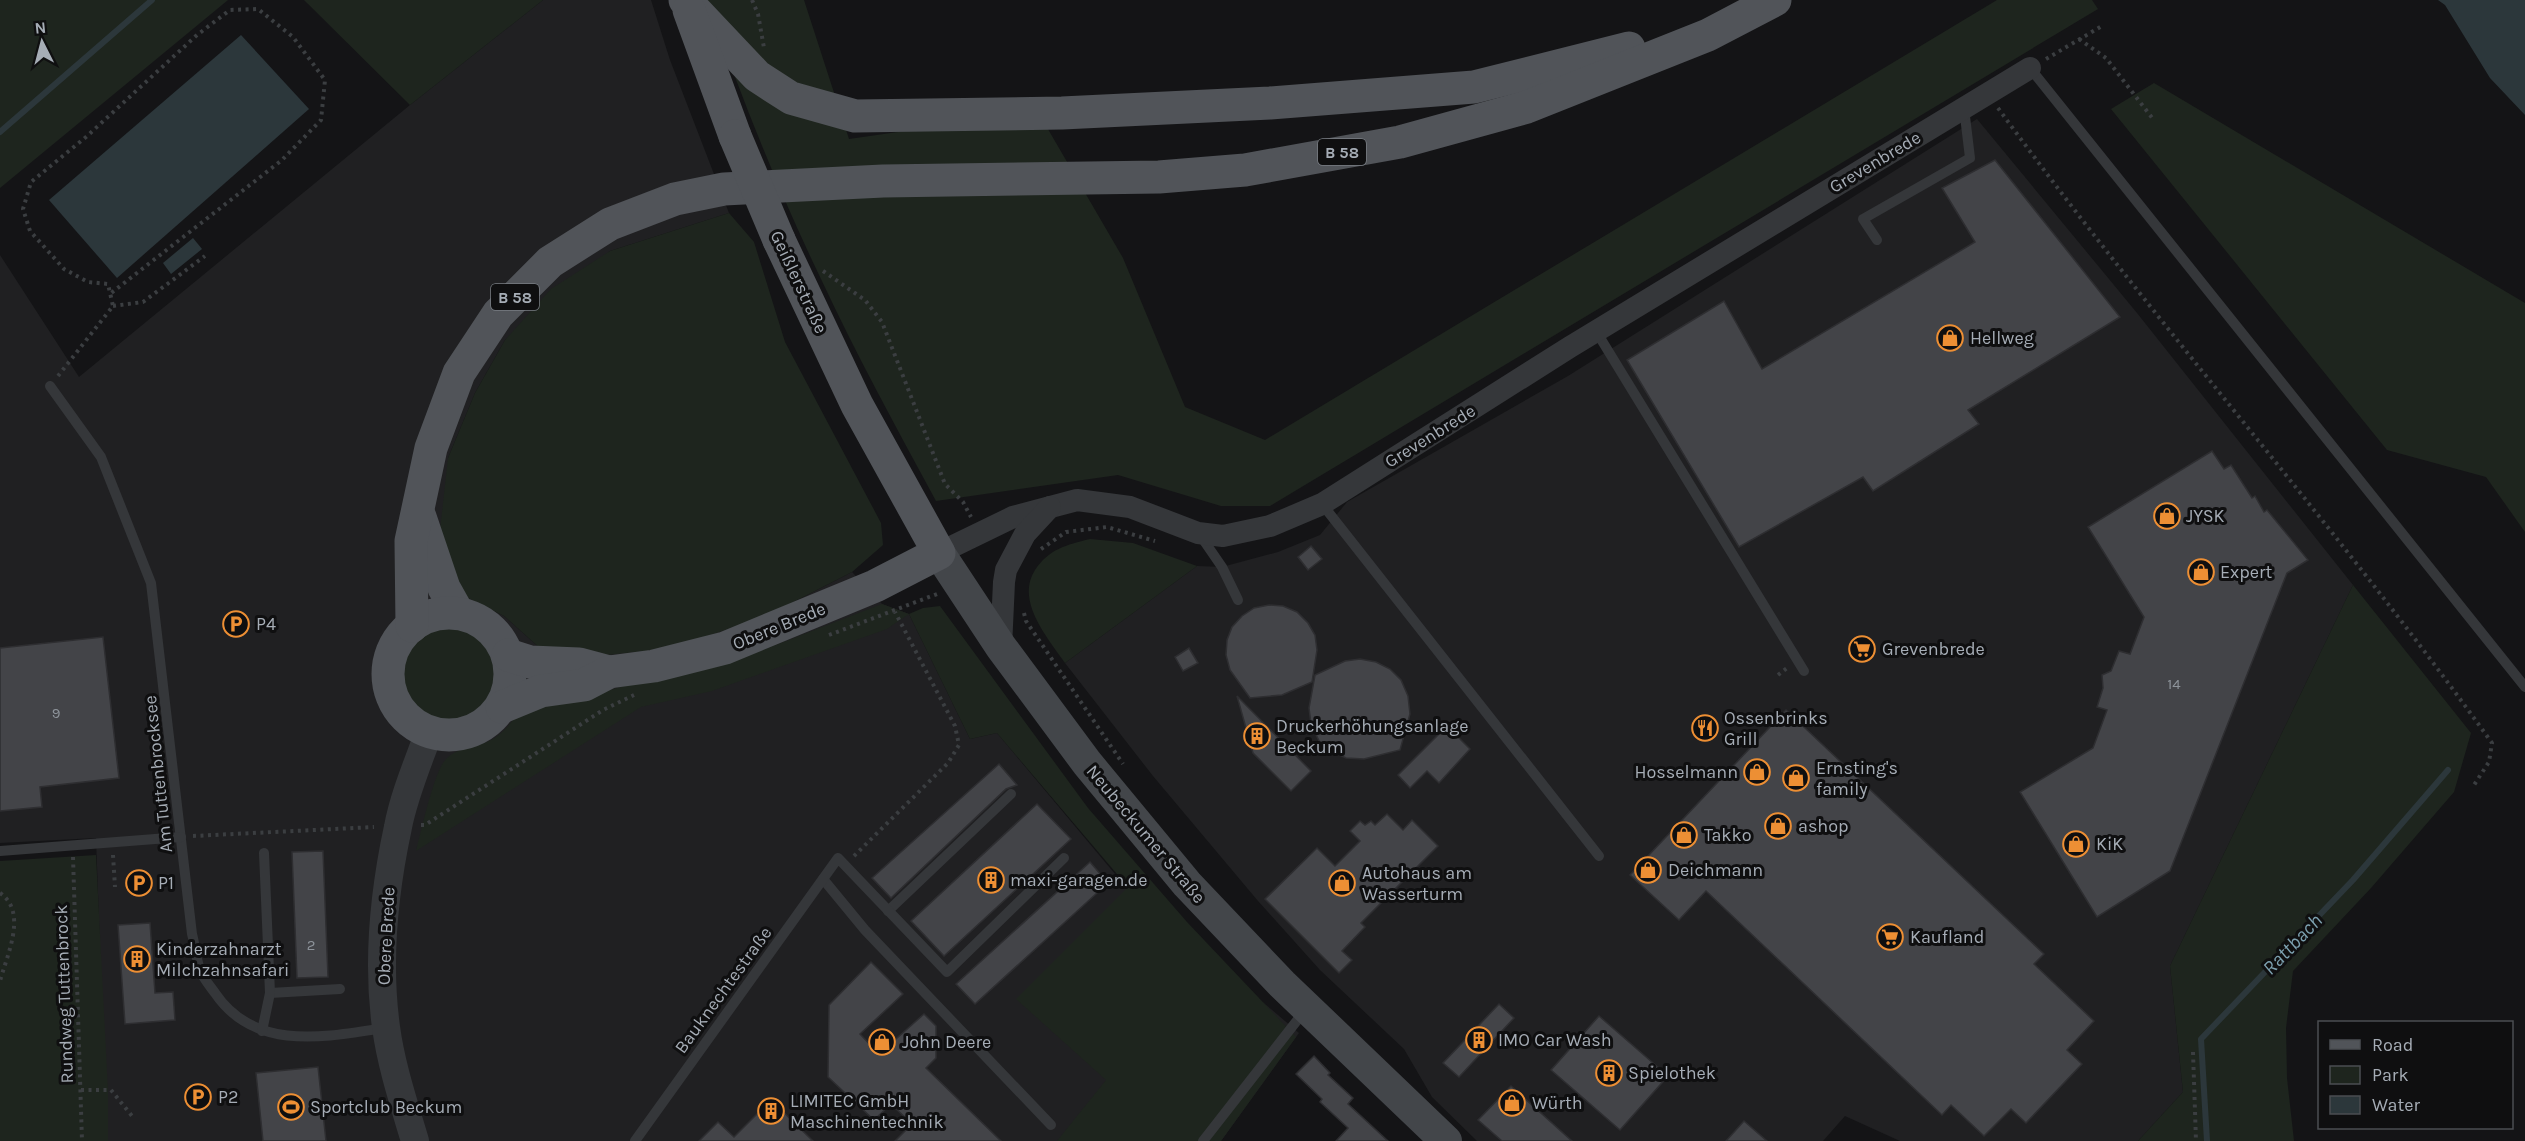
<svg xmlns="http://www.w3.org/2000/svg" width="2525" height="1141" font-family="Karla,sans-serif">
<rect width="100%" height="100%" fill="#141416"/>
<g fill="#202022">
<path d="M543,0H651L670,60L729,213L610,251L505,340L475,393L448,458L464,596L504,616L542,650L768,615L852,572L882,604L909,614L970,739L997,733L1120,880L1299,1033L1221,1141H107L96,838L0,843V255L79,377L410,105Z"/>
<path d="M1977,119L2137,313L2353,585L2170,966L2183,1092L2138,1141H1900L1845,1116L1823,1141H1477L1432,1097L1404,1049L1320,970L1258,901L1153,776L1065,663L1197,566L1222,567L1278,552L1320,535L1347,502L1568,376Z"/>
</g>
<g fill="#1e251e">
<path d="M0,0H228L0,188Z"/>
<path d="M304,0H543L410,105Z"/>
<path d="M707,0H804L849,139L1038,112L1123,258L1185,407L1265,440L1997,0H2092L2098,9L1270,506H1221L1118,475L936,501C896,427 856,354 821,279C777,188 740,94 707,0Z"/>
<path d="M2154,83L2525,303V532L2486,477L2387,450L2111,109Z"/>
<path d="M729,213L754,242L785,342L881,523L883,545L852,572L768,615L673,648L597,656L542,650L504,616L464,596L440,530L448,458L475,393L505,340L551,289L610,251Z"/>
<path d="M1090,539L1133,543L1197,566L1065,663C1048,638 1015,601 1035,570C1049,549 1066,545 1090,539Z"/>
<path d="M2353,585L2471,733L2454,792L2371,888L2293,971L2286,1028L2287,1078L2294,1141H2138L2183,1092L2170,966Z"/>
<path d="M882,604L909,614L923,608L940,606L1088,808L1187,922L1296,1037L1221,1141H1057L1106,1080L1016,999L1128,887L997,733L970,739L909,614L887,629L712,691L641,707L416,851C421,832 434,771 446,759C455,749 471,748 484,743C499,738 509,726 518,713L604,692L674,670L726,664Z"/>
<circle cx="450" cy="675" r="50"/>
<path d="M96,855L108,1092V1141H0V861Z"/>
</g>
<g fill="#2c373b">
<path d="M2438,0H2525V115L2490,78L2445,5Z"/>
<path d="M241,35L309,109L117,278L49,200Z"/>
<path d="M193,238L202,249L171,274L163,263Z"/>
</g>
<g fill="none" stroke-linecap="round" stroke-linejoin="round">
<g stroke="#2c373b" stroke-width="6">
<path d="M0,132L152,0"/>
<path d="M2207,1141L2201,1039L2353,880L2448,770"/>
</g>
</g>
<g fill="#434448" stroke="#2e2e31" stroke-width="1.5">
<path d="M1995,160L2120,317L1968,410L1979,424L1873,491L1863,477L1739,547L1627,360L1724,301L1762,369L1975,242L1942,188Z"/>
<path d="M2212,451L2224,469L2231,465L2252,498L2255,496L2264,512L2267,510L2308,560L2287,573L2170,871L2097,917L2020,792L2093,748L2107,710L2097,707L2103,688L2102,675L2111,671L2119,651L2130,654L2144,617L2088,527Z"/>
<path d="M1311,546L1322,559L1308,570L1298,557Z"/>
<path d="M1269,605L1283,606L1297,612L1308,623L1315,635L1317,650L1312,682L1282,695L1250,698L1230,670L1226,655L1227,640L1232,627L1242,616L1254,608Z"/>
<path d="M103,637L119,778L40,787L42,807L0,811V648Z"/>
<path d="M1189,648L1198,663L1183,671L1175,657Z"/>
<path d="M1360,659L1376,662L1390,669L1401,680L1408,696L1410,714L1400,750L1364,759L1346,758L1322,747L1311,724L1309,708L1315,675L1345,661Z"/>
<path d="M1237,696L1311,771L1291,791L1253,753Z"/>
<path d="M1786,710L2044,954L2034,964L2094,1021L2067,1050L2082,1064L2026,1123L2011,1109L1984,1136L1951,1105L1942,1115L1706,891L1679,920L1630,875Z"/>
<path d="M1705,716L1716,726L1704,739L1693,730Z"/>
<path d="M1447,726L1470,749L1439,783L1427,771L1410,788L1398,775Z"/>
<path d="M999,764L1017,785L1006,789L891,898L872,878Z"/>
<path d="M1037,804L1071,839L944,956L911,921Z"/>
<path d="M1387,814L1403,830L1412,820L1438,846L1361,923L1365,927L1342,951L1352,960L1339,973L1265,899L1317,848L1335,866L1360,841L1350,831L1360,821L1365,825L1371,821L1375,825Z"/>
<path d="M323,851L328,977L297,978L292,852Z"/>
<path d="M1090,862L1108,883L975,1004L956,984Z"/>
<path d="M150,923L155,993L173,992L175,1020L125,1024L118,925Z"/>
<path d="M871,962L903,994L860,1034L879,1054L924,1014L936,1026V1058L926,1068L1001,1141H895L912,1124L891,1104L874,1120L828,1077L829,1005Z"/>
<path d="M1499,1004L1514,1018L1459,1077L1443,1063Z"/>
<path d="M1599,1016L1668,1076L1620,1130L1551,1070Z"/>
<path d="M1314,1056L1330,1073L1328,1075L1353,1098L1348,1104L1388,1141H1336L1348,1128L1320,1102L1322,1099L1296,1074Z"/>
<path d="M318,1067L326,1141H263L256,1073Z"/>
<path d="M1511,1086L1572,1141H1502L1478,1120Z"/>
<path d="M771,1100L813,1141H699L718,1122L734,1137Z"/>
<path d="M1744,1121L1767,1141H1726Z"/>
</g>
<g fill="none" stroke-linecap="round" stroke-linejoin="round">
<g stroke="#3b3e41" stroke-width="4" stroke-dasharray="3 4.5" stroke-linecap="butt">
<path d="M752,0L758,14L764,48"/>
<path d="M2079,39L2106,58L2153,119"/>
<path d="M2046,59L2102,26"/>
<path d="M1998,108C2156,325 2336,525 2492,743L2489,762L2472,788"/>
<path d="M823,271L865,300L882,322L945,484L963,502L971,517"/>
<path d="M113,306L143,302L205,256"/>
<path d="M58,376L113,306L108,284L88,282L64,269L30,231L23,209L31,182L86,137L197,35L230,10L258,9L293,37L325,80L321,120L282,160L110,294"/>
<path d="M1041,549L1066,532L1107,527L1155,541"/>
<path d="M1024,613L1026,621L1123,764"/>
<path d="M829,635L937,594"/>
<path d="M1778,675L1787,668"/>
<path d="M421,825H425L603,710L634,695"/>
<path d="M193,836L374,827"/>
<path d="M113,855L115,887"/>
<path d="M854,856L948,763L959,745L955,726L895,612"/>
<path d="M73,857L82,1141"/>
<path d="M0,893C28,912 7,955 0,981"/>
<path d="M2193,1052L2196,1141"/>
<path d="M81,1090H111L132,1116"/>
</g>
<g stroke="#35373a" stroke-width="10">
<path d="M2030,68L2525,687"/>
<path d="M1877,240L1863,219L1970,158L1964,108"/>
<path d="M1596,331L1804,671"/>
<path d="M50,386L101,457L151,583L192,934C195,945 196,958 200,970C203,978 210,986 215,993C255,1052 325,1037 385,1028"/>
<path d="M1322,504L1599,856"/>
<path d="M1200,535L1222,567L1238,600"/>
<path d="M0,851L181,837"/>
<path d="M823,879L865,930L1051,1125"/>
<path d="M888,911L1011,794"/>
<path d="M270,993L340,989"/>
<path d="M262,1031L270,993L264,853"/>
<path d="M635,1141L838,858L947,972L1064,858"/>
<path d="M1203,1141L1306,1009"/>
</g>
<g stroke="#35373a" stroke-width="22">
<path d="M939,553L1013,517L1077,500L1130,507L1198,533L1223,536L1270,526L1322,504L1570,347L2030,68"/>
<path d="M1001,647L1004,582L1006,570L1025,534L1050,507"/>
</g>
<path stroke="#35373a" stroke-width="28" d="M415,1141C404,1104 391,1065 386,1027C377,961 384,892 398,827C404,795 418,763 429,732"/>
<path stroke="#43464a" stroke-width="32" d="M939,553L1001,647L1087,763L1187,884L1282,984L1446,1141"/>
<g stroke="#515459" stroke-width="33">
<path d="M685,0L757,76L791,98L855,116L1062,113L1270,103L1474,87L1629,48"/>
<path d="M689,10L735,136"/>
<path d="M420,517L444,588L458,613"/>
<circle cx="449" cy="674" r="61"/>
<path d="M412,626L411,541L431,448L459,373L498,314L550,262L610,224L675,199L724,189L883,181L1159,177L1245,170L1400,142L1527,107L1708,35L1775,0"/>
<path d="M508,655L530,662L579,664L609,672"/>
<path d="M502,707L541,691L584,685L609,672L654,666L725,648L875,586L939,553L857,405L779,240"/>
</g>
<path stroke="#515459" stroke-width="33" d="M735,136L779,240"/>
</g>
<defs>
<g id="shop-ring" transform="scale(1.35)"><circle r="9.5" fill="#0f0f10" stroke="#ed8f34" stroke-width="1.5"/><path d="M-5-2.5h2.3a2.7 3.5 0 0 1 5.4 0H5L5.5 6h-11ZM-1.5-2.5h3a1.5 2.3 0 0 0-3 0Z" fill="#ed8f34"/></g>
<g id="parking-ring" transform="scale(1.35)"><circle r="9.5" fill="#0f0f10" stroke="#ed8f34" stroke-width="1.5"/><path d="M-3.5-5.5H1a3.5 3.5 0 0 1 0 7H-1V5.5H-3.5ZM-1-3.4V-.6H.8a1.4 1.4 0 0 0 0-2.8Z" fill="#ed8f34"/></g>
<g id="supermarket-ring" transform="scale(1.35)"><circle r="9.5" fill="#0f0f10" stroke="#ed8f34" stroke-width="1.5"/><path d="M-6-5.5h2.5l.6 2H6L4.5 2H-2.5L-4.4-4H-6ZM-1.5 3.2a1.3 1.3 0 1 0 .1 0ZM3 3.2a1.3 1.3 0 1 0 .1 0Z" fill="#ed8f34"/></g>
<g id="restaurant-ring" transform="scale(1.35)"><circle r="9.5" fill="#0f0f10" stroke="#ed8f34" stroke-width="1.5"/><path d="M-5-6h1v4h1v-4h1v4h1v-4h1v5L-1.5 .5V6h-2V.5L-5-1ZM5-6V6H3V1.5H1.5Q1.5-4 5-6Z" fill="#ed8f34"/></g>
<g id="building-ring" transform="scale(1.35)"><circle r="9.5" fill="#0f0f10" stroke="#ed8f34" stroke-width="1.5"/><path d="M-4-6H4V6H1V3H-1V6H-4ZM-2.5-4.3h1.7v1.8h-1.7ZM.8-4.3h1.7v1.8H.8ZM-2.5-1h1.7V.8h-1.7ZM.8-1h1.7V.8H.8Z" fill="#ed8f34"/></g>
<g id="stadium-ring" transform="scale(1.35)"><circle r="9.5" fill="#0f0f10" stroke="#ed8f34" stroke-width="1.5"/><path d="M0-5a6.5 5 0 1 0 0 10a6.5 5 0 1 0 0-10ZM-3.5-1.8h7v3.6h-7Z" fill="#ed8f34"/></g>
</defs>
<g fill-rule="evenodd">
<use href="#shop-ring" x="1950" y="338"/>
<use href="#shop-ring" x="2167" y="516"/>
<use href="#shop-ring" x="2201" y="572"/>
<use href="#parking-ring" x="236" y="624"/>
<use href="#supermarket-ring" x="1862" y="649"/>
<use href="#restaurant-ring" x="1705" y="728"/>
<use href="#building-ring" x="1257" y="736"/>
<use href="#shop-ring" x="1757" y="772"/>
<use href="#shop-ring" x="1796" y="778"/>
<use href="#shop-ring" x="1778" y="826"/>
<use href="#shop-ring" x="1684" y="835"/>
<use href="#shop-ring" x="2076" y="844"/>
<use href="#shop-ring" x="1648" y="870"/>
<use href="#building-ring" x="991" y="880"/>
<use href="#parking-ring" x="139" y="883"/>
<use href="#shop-ring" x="1342" y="883"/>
<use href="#supermarket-ring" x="1890" y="937"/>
<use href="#building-ring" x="137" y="959"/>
<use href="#building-ring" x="1479" y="1040"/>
<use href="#shop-ring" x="882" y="1042"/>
<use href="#building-ring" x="1609" y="1073"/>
<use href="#parking-ring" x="198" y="1097"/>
<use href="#shop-ring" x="1512" y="1103"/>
<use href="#stadium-ring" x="291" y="1107"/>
<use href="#building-ring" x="771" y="1111"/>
</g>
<g text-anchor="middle" stroke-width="6" stroke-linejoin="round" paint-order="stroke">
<g font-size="15" fill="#8d939a">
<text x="2174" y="689">14</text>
<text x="56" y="718">9</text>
<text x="311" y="950">2</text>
</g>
<g fill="#0f0f10" stroke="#797e84" stroke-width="1.5">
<rect x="1318" y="139" width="48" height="26" rx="4.5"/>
<rect x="491" y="284" width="48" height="26" rx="4.5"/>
</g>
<g font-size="16" font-weight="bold" fill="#a6adb6">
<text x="1342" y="158">B 58</text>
<text x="515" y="303">B 58</text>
</g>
<g font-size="18" fill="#a6adb6" stroke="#0f0f10">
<text transform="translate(1875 162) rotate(-31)" y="6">Grevenbrede</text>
<text transform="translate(799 282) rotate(65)" y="6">Geißlerstraße</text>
<text transform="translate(1430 436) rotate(-32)" y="6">Grevenbrede</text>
<text transform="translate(779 626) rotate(-22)" y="6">Obere Brede</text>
<text transform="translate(158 774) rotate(-96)" y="6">Am Tuttenbrocksee</text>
<text transform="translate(1146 834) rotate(50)" y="6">Neubeckumer Straße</text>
<text transform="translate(386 936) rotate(-87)" y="6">Obere Brede</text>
<text transform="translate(723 990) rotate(-54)" y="6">Bauknechtestraße</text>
<text transform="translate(64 994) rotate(-92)" y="6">Rundweg Tuttenbrock</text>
</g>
<g font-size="18" fill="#a6adb6" stroke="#0f0f10" text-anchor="start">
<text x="1970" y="344">Hellweg</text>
<text x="2186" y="522">JYSK</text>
<text x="2220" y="578">Expert</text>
<text x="256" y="630">P4</text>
<text x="1882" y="655">Grevenbrede</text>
<text x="1724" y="724">Ossenbrinks<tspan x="1724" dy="21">Grill</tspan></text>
<text x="1276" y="732">Druckerhöhungsanlage<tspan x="1276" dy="21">Beckum</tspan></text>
<text x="1816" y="774">Ernsting's<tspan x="1816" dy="21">family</tspan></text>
<text x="1738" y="778" text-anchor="end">Hosselmann</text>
<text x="1798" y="832">ashop</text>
<text x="1704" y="841">Takko</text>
<text x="2096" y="850">KiK</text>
<text x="1668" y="876">Deichmann</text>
<text x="1362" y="879">Autohaus am<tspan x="1362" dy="21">Wasserturm</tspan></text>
<text x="1010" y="886">maxi-garagen.de</text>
<text x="158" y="889">P1</text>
<text x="1910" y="943">Kaufland</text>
<text x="156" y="955">Kinderzahnarzt<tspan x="156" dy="21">Milchzahnsafari</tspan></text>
<text x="1498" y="1046">IMO Car Wash</text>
<text x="902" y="1048">John Deere</text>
<text x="1628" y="1079">Spielothek</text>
<text x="218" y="1103">P2</text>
<text x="790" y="1107">LIMITEC GmbH<tspan x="790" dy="21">Maschinentechnik</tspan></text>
<text x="1532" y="1109">Würth</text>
<text x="310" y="1113">Sportclub Beckum</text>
</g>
<g font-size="20" font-style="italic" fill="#7da1b0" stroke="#0f0f10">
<text transform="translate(2292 944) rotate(-46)" y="7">Rattbach</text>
</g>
</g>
<rect x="2318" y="1021" width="195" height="108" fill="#0f0f10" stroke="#4b4e52" stroke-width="1.5"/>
<rect x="2330" y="1040" width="30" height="9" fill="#515459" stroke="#4b4e52" stroke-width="1.5"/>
<text x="2372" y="1051" font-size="18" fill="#a6adb6">Road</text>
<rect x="2330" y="1066" width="30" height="18" fill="#1e251e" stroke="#4b4e52" stroke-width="1.5"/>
<text x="2372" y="1081" font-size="18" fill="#a6adb6">Park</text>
<rect x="2330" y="1096" width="30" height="18" fill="#2c373b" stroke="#4b4e52" stroke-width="1.5"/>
<text x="2372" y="1111" font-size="18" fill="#a6adb6">Water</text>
<g transform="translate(42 42) rotate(354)" stroke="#0f0f10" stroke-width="4.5" paint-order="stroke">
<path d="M0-4.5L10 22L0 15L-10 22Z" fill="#a6adb6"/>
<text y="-9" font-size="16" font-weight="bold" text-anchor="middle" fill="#a6adb6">N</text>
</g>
</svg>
